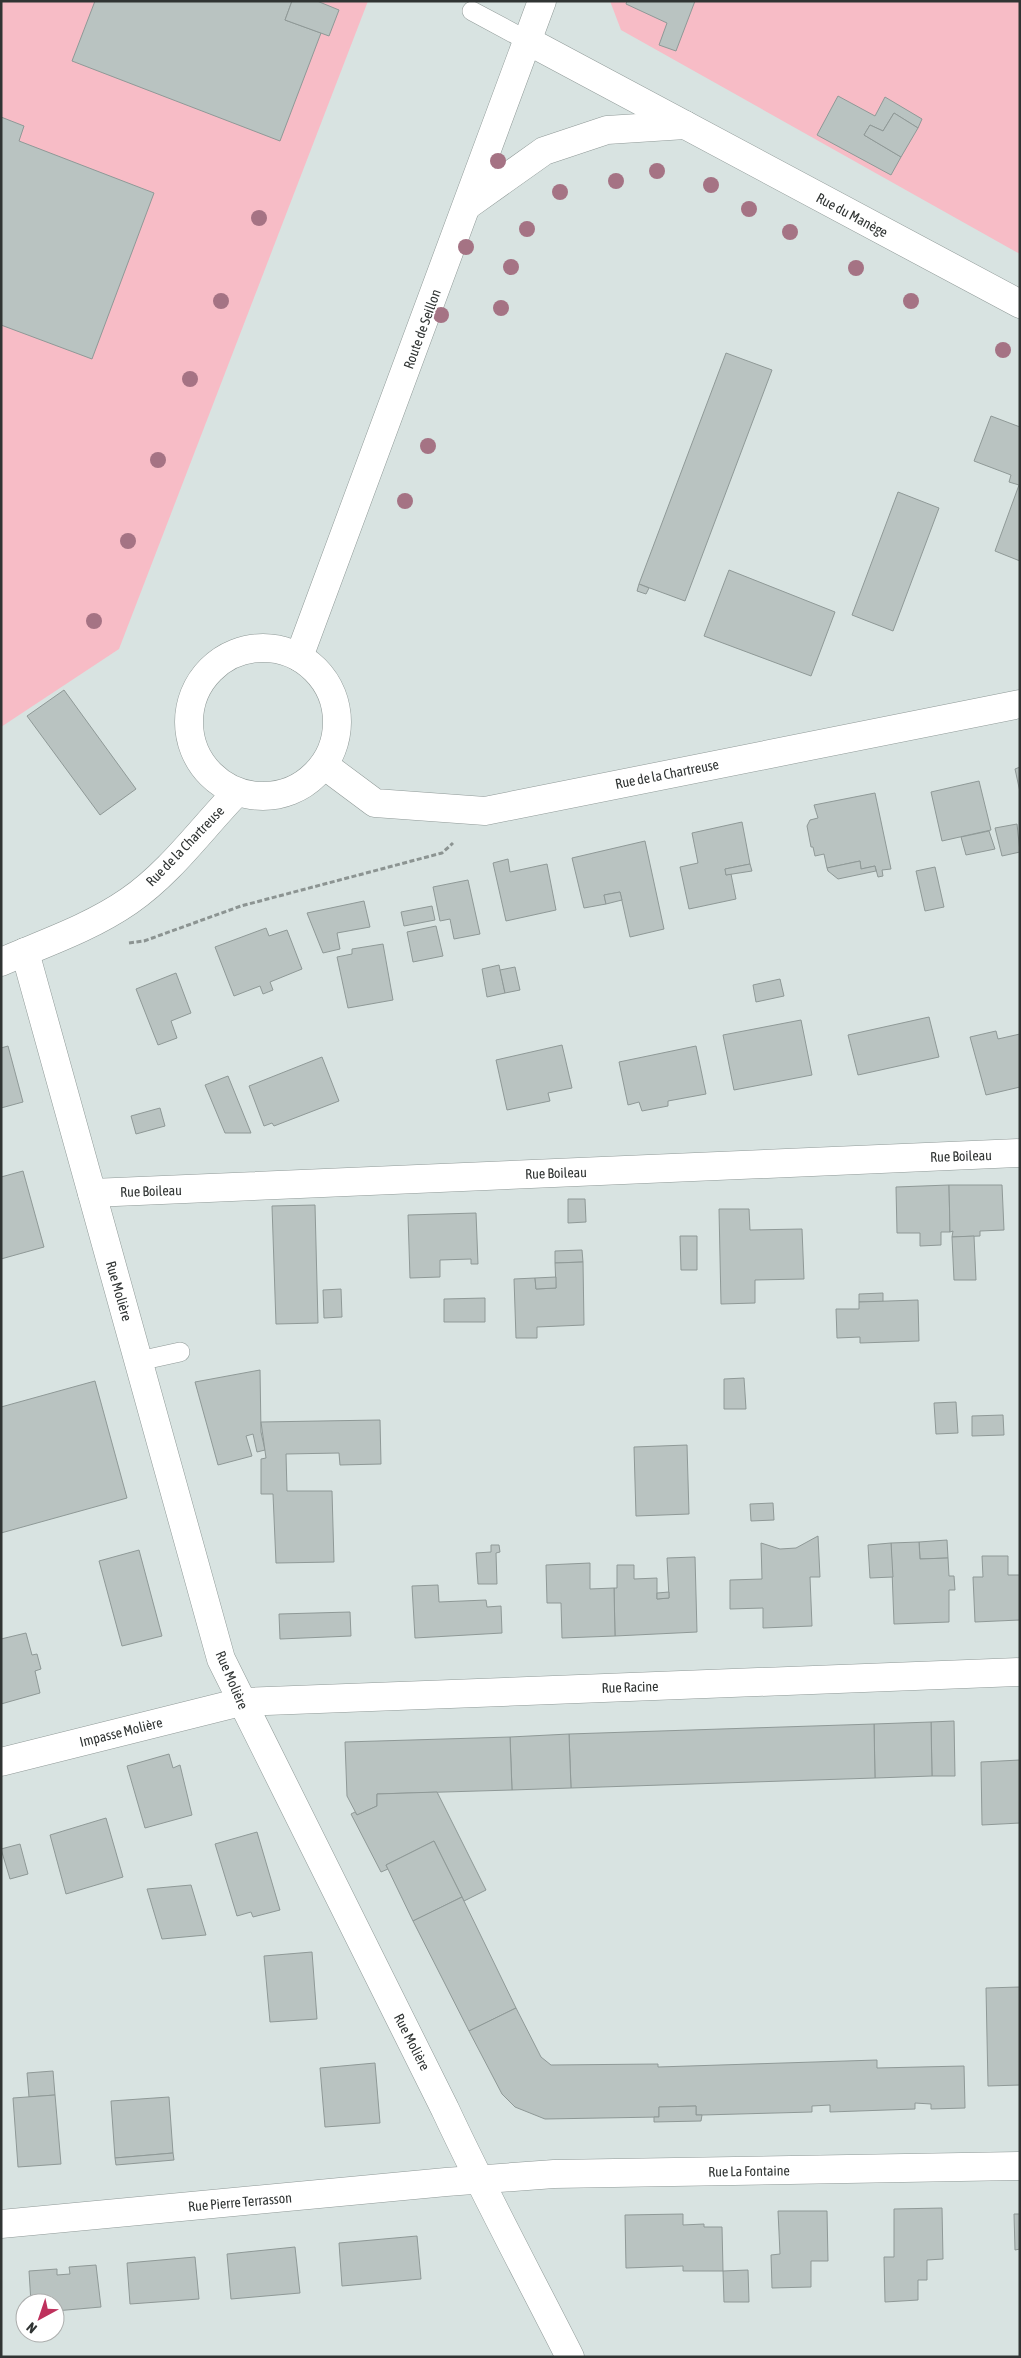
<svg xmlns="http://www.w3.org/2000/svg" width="1021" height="2358" font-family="'Asap Condensed',sans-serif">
<rect width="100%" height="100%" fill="#d8e3e1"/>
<g fill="#f7bcc6">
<path d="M1,1H368L119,649L1,727Z"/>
<path d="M610,1H1020V254L621,30Z"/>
</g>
<g fill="#b9c3c1" stroke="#8f9997">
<path d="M95,1H292L285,20L321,33L280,141L72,61Z"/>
<path d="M292,1H317L339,10L329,36L285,20Z"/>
<path d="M627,1H695L676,51L659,45L667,23L626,4Z"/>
<path d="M838,96L875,116L885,97L922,119L918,128L894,113L883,131L870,125L864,135L901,157L891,175L817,135Z"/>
<path d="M894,113L918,128L901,157L864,135L870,125L883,131Z"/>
<path d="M1,117L24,126L19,141L154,193L92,359L1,325Z"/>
<path d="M726,353L772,370L685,601L639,584Z"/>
<path d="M991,416L1020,427V561L995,551L1019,485L1009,482L1011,475L974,461Z"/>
<path d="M898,492L939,508L893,631L852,615Z"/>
<path d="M729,570L835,612L811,676L704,636Z"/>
<path d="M639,584L649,588L646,594L637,591Z"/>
<path d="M64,690L136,789L100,815L27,716Z"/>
<path d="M1020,767V792L1015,769Z"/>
<path d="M979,781L991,830L942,841L931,792Z"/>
<path d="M875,793L891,869L882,870L883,876L878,877L875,866L861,869L860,861L827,868L824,854L815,856L813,847H811L807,826L810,820L818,818L814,805Z"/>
<path d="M742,822L750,864L725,869L726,875L731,874L736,899L689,909L680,867L698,863L692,833Z"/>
<path d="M1017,824L1020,852L1002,856L995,828Z"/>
<path d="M989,831L995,849L966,855L961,837Z"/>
<path d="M645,841L664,929L630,937L620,892L604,895L606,904L584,908L572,858Z"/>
<path d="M508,859L510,872L547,864L556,910L506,921L493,863Z"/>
<path d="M860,861L861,869L875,866L876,871L838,879L828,871L827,868Z"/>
<path d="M750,864L752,871L726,875L725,869Z"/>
<path d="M935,867L944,907L925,911L916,871Z"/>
<path d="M468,880L480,934L454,939L450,919L440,921L433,887Z"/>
<path d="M620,892L622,900L606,904L604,895Z"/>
<path d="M364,901L370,927L337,933L340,949L323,953L307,913Z"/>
<path d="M432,906L435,920L404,926L401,912Z"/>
<path d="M436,926L443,956L413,962L407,932Z"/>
<path d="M266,928L269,936L287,930L302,969L270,982L273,990L263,994L260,986L234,996L215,947Z"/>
<path d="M383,944L393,1000L348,1008L337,957L352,954V949Z"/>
<path d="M499,965L505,993L487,997L482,969Z"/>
<path d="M515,967L520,990L505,993L500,970Z"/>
<path d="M176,973L191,1013L171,1021L177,1038L158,1045L136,989Z"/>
<path d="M780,979L784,996L756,1002L753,985Z"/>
<path d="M929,1017L939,1057L858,1075L848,1035Z"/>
<path d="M801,1020L812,1075L734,1090L723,1035Z"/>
<path d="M996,1031L998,1039L1020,1034V1087L986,1095L970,1037Z"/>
<path d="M562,1045L572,1088L548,1093L550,1101L507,1110L496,1060Z"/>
<path d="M8,1046L23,1102L1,1108V1048Z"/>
<path d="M696,1046L706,1094L668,1101V1106L642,1111L639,1102L628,1105L619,1062Z"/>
<path d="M322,1057L339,1101L274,1126L272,1123L264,1126L249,1086Z"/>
<path d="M228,1076L251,1133H225L205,1085Z"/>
<path d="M160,1108L165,1126L136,1134L131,1116Z"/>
<path d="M23,1171L44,1247L1,1259V1177Z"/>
<path d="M949,1185L950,1232H941V1245L920,1246V1233H897L896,1187Z"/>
<path d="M949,1185H1002L1004,1230L980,1231V1236L952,1237L953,1231L950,1232Z"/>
<path d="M568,1199H585L586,1222L568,1223Z"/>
<path d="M315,1205L318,1323L276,1324L272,1206Z"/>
<path d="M719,1209H749L750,1230L802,1229L804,1279L755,1280V1303L721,1304Z"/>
<path d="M476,1213L478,1264H471V1259L440,1260V1277L410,1278L408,1215Z"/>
<path d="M680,1236H697V1270H681Z"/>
<path d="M974,1236L976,1280H954L952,1237Z"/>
<path d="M582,1250L583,1262L555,1263V1251Z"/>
<path d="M583,1262L584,1325L537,1327V1338H516L514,1279L535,1278L536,1289L556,1288L555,1263Z"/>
<path d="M556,1277V1288L536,1289L535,1278Z"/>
<path d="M341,1289L342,1317L324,1318L323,1290Z"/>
<path d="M883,1293V1302H859V1294Z"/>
<path d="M485,1298V1322H444V1299Z"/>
<path d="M918,1300L919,1341L860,1343V1337L837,1338L836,1309H859V1302Z"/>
<path d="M260,1370L261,1432L265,1450L257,1452L253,1434L246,1436L252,1456L218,1465L195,1382Z"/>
<path d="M744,1378L746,1409H724V1379Z"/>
<path d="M95,1381L127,1498L1,1533V1407Z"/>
<path d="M956,1402L958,1433L936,1434L934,1403Z"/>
<path d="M1003,1415L1004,1435L972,1436V1416Z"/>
<path d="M380,1420L381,1464L340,1465L339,1453L286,1454L287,1491H332L334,1562L276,1563L273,1494H261V1459L266,1458L261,1422Z"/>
<path d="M687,1445L689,1514L636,1516L634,1447Z"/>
<path d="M773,1503L774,1520L751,1521L750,1504Z"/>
<path d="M818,1536L820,1577H810L812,1626L763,1628V1608L730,1609V1580L762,1579L761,1543L780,1549L796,1548Z"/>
<path d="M947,1540L948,1558L920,1559L919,1542Z"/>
<path d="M919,1542L920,1559L948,1558L949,1576H954L955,1590H949V1622L894,1624L891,1543Z"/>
<path d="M891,1543L893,1577L870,1578L868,1545Z"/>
<path d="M491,1545H499L500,1552L496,1553L497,1584H478L476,1553L491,1552Z"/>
<path d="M139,1550L162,1636L122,1646L99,1561Z"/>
<path d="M982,1556H1008V1575H1020V1620L975,1622L973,1577H983Z"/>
<path d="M695,1557L697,1632L615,1636L614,1588H617V1565H634V1579L657,1578V1599L669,1598L667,1558Z"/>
<path d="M590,1563V1589L614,1588L615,1636L562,1638L561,1603H547L546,1565Z"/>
<path d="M438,1585L439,1602L486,1600L487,1607L501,1606L502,1633L415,1638L412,1586Z"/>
<path d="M669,1592V1598L657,1599V1593Z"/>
<path d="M350,1612L351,1636L280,1639L279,1614Z"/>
<path d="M26,1633L32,1655L37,1654L41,1669L35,1671L40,1693L1,1704V1639Z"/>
<path d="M954,1721L955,1776H932L931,1722Z"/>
<path d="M931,1722L932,1776L875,1778L874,1724Z"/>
<path d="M874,1724L875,1778L571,1788L569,1734Z"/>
<path d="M569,1734L571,1788L512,1790L510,1737Z"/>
<path d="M510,1737L512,1790L377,1794V1806L357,1815L347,1796L345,1742Z"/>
<path d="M169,1754L173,1768L180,1765L192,1815L145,1828L127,1766Z"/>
<path d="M1020,1760V1823L982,1825L981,1762Z"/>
<path d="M437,1792L486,1890L464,1901L434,1841L386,1865L388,1869L381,1872L351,1814L355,1812L357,1815L377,1806V1794Z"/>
<path d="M106,1818L123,1877L66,1894L50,1835Z"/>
<path d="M257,1832L280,1910L253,1917L251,1912L237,1916L215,1844Z"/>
<path d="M434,1841L462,1897L413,1921L386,1865Z"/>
<path d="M20,1844L28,1874L10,1879L1,1849Z"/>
<path d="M191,1885L206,1935L162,1939L147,1889Z"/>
<path d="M462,1897L516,2008L469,2031L413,1921Z"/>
<path d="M312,1952L317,2019L270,2022L264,1956Z"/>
<path d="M1020,1987V2085L988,2086L986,1988Z"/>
<path d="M516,2008L541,2057L551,2065L658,2064V2067L877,2060V2068L964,2066L965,2108L931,2109V2104L915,2103V2109L830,2112V2105L812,2106V2112L702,2115H696V2106L659,2107V2117L545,2119L515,2107L502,2094L469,2031Z"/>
<path d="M375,2063L380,2123L325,2127L320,2068Z"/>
<path d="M53,2071L55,2095L29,2097L27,2073Z"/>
<path d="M55,2095L61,2164L18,2167L13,2098Z"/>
<path d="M169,2097L173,2153L115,2158L111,2101Z"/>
<path d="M696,2106V2115H702L701,2121L654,2122V2117H659V2107Z"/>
<path d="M173,2153L174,2160L116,2165L115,2158Z"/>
<path d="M942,2208L943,2259L927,2260V2280H918V2300L885,2302L884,2257H894V2209Z"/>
<path d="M778,2211H827L828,2261H811V2287L772,2288L771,2255L780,2254Z"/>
<path d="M683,2214V2225L704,2224V2227H722L723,2271H683V2266L626,2268L625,2215Z"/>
<path d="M1014,2214H1020V2249L1015,2250Z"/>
<path d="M417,2236L421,2279L342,2286L339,2243Z"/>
<path d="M295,2247L300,2293L231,2299L227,2254Z"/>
<path d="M195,2257L199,2299L130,2304L127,2263Z"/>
<path d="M96,2265L101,2307L55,2311V2303H31L29,2271L57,2269V2275L70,2274L69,2267Z"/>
<path d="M748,2270L749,2302H724L723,2271Z"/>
</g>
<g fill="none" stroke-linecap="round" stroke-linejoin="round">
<g stroke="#8f9997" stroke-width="20">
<g id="service">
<path d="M472,11L528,41"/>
<path d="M139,1361L180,1352"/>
</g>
</g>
<g stroke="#8f9997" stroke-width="29">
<g id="minor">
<path d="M528,41L1020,304"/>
<path d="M468,205L544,151L607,130L685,125"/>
<path d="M324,765L375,803L485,811L1020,704"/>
<path d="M25,952L221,1659L445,2109C484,2193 528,2274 570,2357"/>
<path d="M92,1193L1020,1153"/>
<path d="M1,1762L241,1702L1020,1672"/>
<path d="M1,2224L446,2182L554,2174L1020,2166"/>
</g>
</g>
<g stroke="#8f9997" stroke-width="29">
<g id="tertiary">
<circle cx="263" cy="722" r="74"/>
<path d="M299,657L542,1"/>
<path d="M1,962C45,943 90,928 129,901C171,872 202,828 237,792"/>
</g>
</g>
<path stroke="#8c9492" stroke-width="3" stroke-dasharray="5 2.5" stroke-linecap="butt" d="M129,943L144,941L241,906L442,853L453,843"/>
<use href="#service" stroke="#fff" stroke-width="19"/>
<use href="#minor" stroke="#fff" stroke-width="28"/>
<use href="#tertiary" stroke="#fff" stroke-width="28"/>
</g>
<g fill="#a57384">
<circle cx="498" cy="161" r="8"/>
<circle cx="657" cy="171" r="8"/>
<circle cx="616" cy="181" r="8"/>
<circle cx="711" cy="185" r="8"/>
<circle cx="560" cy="192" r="8"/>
<circle cx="749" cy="209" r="8"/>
<circle cx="259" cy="218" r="8"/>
<circle cx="527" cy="229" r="8"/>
<circle cx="790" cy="232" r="8"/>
<circle cx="466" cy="247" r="8"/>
<circle cx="511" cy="267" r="8"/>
<circle cx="856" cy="268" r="8"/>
<circle cx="221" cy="301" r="8"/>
<circle cx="911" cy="301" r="8"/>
<circle cx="501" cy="308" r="8"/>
<circle cx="441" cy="315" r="8"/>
<circle cx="1003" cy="350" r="8"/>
<circle cx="190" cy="379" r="8"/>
<circle cx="428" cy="446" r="8"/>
<circle cx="158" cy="460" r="8"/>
<circle cx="405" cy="501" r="8"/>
<circle cx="128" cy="541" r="8"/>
<circle cx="94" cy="621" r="8"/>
</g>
<g text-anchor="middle" stroke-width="4" stroke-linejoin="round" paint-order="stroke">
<g font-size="14" fill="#303433" stroke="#fff">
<text transform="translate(852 215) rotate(28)" y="5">Rue du Manège</text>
<text transform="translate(422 329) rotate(-70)" y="5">Route de Seillon</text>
<text transform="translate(667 774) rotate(-11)" y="5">Rue de la Chartreuse</text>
<text transform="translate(185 846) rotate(-46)" y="5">Rue de la Chartreuse</text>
<text transform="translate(961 1156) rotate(-2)" y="5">Rue Boileau</text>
<text transform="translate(556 1173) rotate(-2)" y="5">Rue Boileau</text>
<text transform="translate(151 1191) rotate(-2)" y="5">Rue Boileau</text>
<text transform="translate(119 1291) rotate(74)" y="5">Rue Molière</text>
<text transform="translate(232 1680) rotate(67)" y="5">Rue Molière</text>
<text transform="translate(630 1687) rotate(-2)" y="5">Rue Racine</text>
<text transform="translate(121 1732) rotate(-14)" y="5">Impasse Molière</text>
<text transform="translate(412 2042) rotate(63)" y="5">Rue Molière</text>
<text transform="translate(749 2171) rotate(-1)" y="5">Rue La Fontaine</text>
<text transform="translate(240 2202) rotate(-5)" y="5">Rue Pierre Terrasson</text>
</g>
</g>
<rect width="1021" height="2358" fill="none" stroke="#303433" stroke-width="5"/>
<g transform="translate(40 2318) rotate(220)"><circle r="24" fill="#ffffff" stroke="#acaead"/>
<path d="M0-4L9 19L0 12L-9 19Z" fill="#be305c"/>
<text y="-8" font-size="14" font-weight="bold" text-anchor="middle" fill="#303433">N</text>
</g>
</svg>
